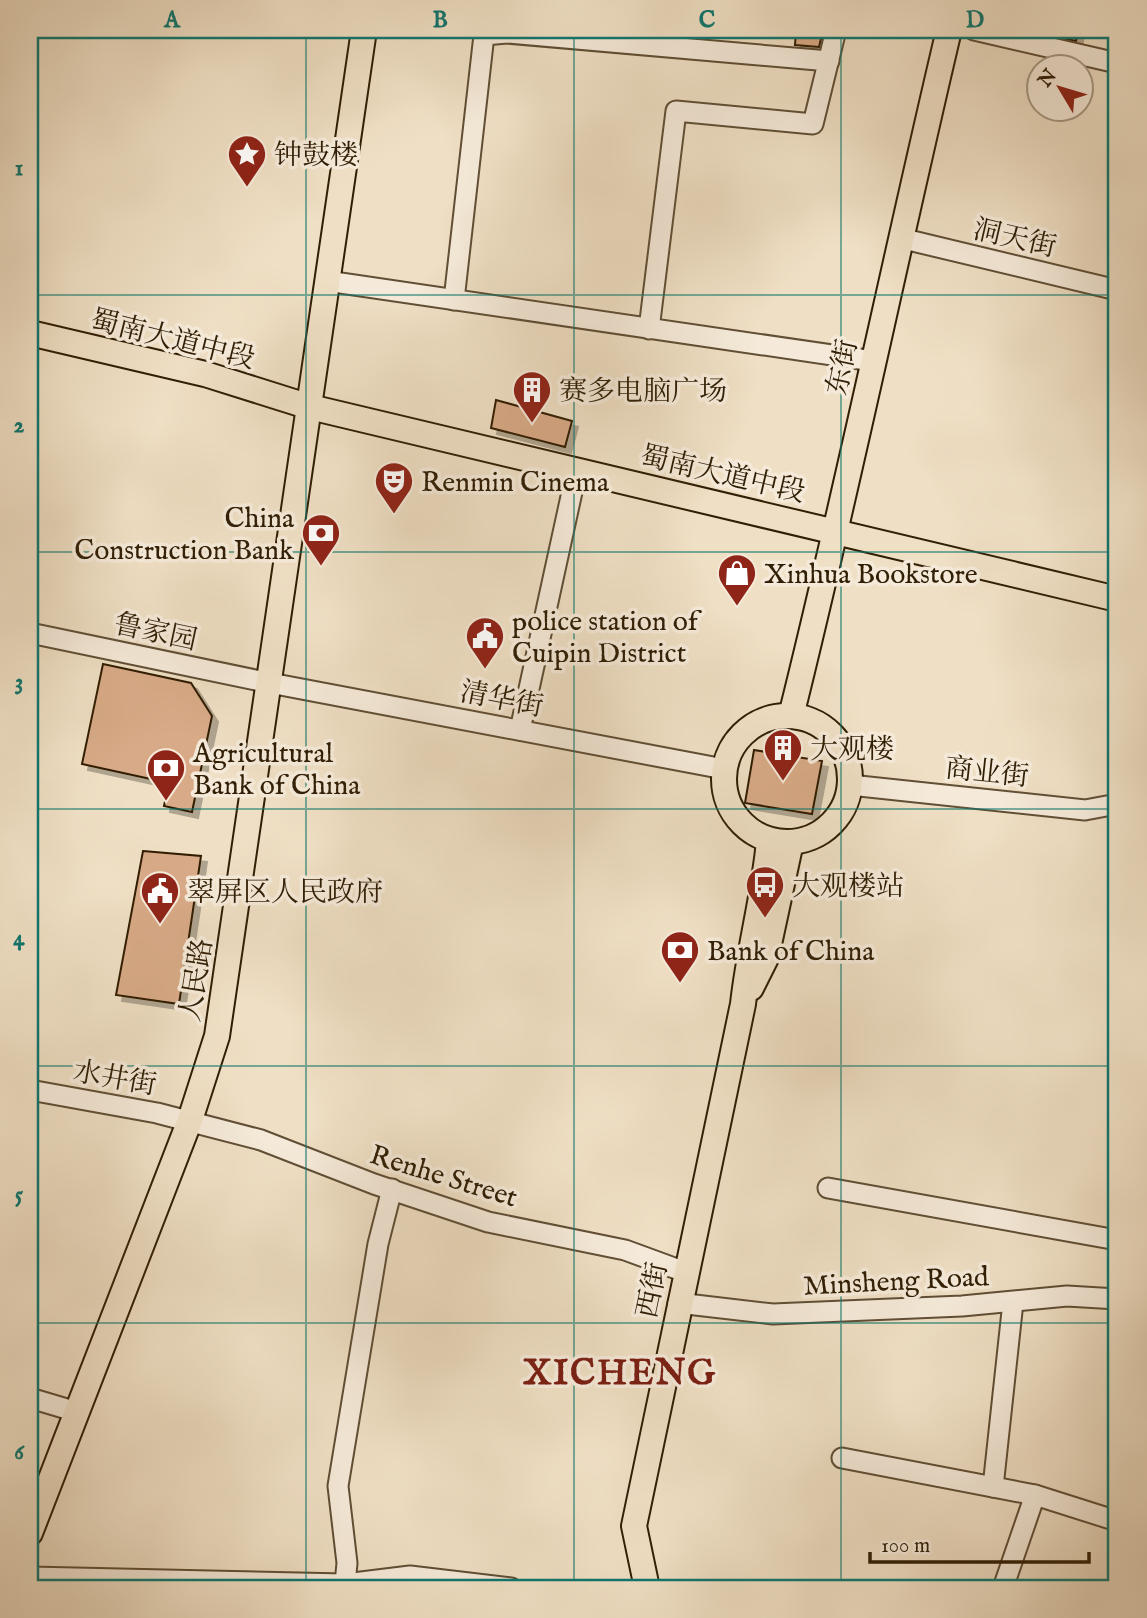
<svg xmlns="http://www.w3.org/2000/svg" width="1147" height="1618" font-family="'IM FELL English','Noto Serif SC',serif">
<defs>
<filter id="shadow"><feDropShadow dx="6" dy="6" stdDeviation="0" flood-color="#0004"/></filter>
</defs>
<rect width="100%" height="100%" fill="#efdfc4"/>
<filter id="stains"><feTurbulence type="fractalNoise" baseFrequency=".00286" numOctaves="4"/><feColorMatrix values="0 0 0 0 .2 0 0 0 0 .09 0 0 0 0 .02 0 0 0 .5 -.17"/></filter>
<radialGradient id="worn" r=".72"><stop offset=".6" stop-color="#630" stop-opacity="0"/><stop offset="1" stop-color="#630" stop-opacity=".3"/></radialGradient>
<g fill="#d8aa87" stroke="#301e05" stroke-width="2" filter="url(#shadow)">
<path d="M796,30H823L819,47L795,45Z"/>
<path d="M1027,30H1078L1076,41Z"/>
<path d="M496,400L572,421L565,447L491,428Z"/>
<path d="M103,664L191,683L212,716L192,812L164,806L169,783L82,764Z"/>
<path d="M754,750L822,761L812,814L745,803Z"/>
<path d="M143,851L201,856L179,1004L116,995Z"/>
</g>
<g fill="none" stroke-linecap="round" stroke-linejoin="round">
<g stroke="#604e35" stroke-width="23">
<g id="minor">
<path d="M974,30L1117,63"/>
<path d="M900,238L1117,290"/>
<path d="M327,281L873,361"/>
<path d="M454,300L484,35L507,33L829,61"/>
<path d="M649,329L676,111L813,124L836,30"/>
<path d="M30,633L270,683L724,769"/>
<path d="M520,730L577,469"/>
<path d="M850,785L1085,810L1117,804"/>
<path d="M30,1090L157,1113L261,1140L374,1184L488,1222L625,1250L685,1272"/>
<path d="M828,1188L1117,1240"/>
<path d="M678,1303L773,1314L962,1306L1067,1296L1117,1299"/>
<path d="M30,1398L77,1412"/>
<path d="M842,1458L1035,1495L1117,1521"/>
<path d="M993,1487L1013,1302"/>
<path d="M30,1577L345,1584L410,1576L511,1588"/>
<path d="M345,1584L347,1563L338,1486L378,1244L392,1189"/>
<path d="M1003,1588L1035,1495"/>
</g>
</g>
<g stroke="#301e05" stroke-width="28">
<g id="major">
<path d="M30,333L205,374L310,407L1117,599"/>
<circle cx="787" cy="779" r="63"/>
<path d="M791,716C848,488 895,258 949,30"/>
<path d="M751,988L766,958L791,842"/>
<path d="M30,1533L190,1120L217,1036L364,30"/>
<path d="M647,1588L634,1526L743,1004C749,949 764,896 769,841"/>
</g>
</g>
<use href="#minor" stroke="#f5ead9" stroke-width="19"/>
<use href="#major" stroke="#efdfc4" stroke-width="24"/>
</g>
<path fill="none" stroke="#0f766e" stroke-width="2" stroke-opacity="0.55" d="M306,30V1588M574,30V1588M841,30V1588M30,295H1117M30,552H1117M30,809H1117M30,1066H1117M30,1323H1117"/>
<defs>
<g id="sight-pin" transform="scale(2.0125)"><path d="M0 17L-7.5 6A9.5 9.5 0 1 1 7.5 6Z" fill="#8f2418" stroke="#f5ead9"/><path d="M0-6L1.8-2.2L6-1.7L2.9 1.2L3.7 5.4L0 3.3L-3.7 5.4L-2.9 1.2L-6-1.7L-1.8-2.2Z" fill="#fff"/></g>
<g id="building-pin" transform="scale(2.0125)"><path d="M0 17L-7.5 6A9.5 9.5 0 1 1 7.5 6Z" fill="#8f2418" stroke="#f5ead9"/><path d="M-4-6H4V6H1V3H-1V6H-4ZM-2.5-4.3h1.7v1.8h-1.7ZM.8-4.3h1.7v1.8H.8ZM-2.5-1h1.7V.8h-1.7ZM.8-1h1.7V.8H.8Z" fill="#fff"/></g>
<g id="theatre-pin" transform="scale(2.0125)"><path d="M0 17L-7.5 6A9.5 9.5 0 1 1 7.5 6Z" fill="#8f2418" stroke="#f5ead9"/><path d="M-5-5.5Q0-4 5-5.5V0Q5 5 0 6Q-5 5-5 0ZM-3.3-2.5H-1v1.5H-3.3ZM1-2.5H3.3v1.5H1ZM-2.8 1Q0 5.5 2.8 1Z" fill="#fff"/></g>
<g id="bank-pin" transform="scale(2.0125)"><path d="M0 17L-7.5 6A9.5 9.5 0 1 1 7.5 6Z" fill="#8f2418" stroke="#f5ead9"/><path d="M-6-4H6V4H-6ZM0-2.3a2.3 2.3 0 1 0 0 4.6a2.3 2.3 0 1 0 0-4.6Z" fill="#fff"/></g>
<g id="shop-pin" transform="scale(2.0125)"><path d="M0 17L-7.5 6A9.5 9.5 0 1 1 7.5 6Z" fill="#8f2418" stroke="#f5ead9"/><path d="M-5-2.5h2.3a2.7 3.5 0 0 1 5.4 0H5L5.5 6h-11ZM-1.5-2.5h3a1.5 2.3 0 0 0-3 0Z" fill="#fff"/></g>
<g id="civic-pin" transform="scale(2.0125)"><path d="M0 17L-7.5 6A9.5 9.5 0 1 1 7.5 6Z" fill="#8f2418" stroke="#f5ead9"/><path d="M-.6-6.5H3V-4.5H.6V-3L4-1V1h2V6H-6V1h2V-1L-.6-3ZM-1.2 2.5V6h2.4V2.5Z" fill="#fff"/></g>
<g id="bus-pin" transform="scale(2.0125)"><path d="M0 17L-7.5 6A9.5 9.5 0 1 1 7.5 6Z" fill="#8f2418" stroke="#f5ead9"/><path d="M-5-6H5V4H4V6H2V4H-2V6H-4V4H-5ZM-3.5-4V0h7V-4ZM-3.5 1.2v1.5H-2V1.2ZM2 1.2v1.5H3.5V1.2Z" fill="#fff"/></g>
</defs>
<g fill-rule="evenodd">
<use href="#sight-pin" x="247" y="154"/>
<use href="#building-pin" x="532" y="390"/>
<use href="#theatre-pin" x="394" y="481"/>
<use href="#bank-pin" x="321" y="533"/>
<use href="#shop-pin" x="737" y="573"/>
<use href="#civic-pin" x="485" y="636"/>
<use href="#building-pin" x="783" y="748"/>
<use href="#bank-pin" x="166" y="768"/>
<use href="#bus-pin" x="765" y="885"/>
<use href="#civic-pin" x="160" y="891"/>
<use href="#bank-pin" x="680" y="950"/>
</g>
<g text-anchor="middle" stroke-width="7" stroke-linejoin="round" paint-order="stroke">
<g font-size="28" fill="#301e05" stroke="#f5ead9" text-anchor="start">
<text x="274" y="164">钟鼓楼</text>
<text x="559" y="400">赛多电脑广场</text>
<text x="421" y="491">Renmin Cinema</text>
<text x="294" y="527" text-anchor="end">China<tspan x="294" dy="32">Construction Bank</tspan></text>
<text x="764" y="583">Xinhua Bookstore</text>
<text x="512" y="630">police station of<tspan x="512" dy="32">Cuipin District</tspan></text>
<text x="810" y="758">大观楼</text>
<text x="193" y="762">Agricultural<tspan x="193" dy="32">Bank of China</tspan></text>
<text x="792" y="895">大观楼站</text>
<text x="187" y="901">翠屏区人民政府</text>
<text x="707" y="960">Bank of China</text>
</g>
<g font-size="28" fill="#301e05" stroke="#f5ead9">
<text transform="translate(1015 237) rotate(13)" y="10">洞天街</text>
<text transform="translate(173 338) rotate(14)" y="10">蜀南大道中段</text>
<text transform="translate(841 367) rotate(-78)" y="10">东街</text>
<text transform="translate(723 473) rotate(13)" y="10">蜀南大道中段</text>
<text transform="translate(156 631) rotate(12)" y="10">鲁家园</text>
<text transform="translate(502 698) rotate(11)" y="10">清华街</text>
<text transform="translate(987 771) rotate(6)" y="10">商业街</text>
<text transform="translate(195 980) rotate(-81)" y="10">人民路</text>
<text transform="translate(115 1077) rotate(10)" y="10">水井街</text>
<text transform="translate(444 1175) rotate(17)" y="10">Renhe Street</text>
<text transform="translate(896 1280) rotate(-3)" y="10">Minsheng Road</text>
<text transform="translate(651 1290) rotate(-78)" y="10">西街</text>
</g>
<g font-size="35" font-weight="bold" letter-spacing="2" fill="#7a1f14" stroke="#f5ead9">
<text x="620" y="1384">XICHENG</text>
</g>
</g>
<rect width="1147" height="1618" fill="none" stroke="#efdfc4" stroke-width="77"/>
<g transform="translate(1060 88) rotate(308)"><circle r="33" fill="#f5ead9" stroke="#a69884" stroke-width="2"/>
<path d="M0-5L12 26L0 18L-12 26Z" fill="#8f2418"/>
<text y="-10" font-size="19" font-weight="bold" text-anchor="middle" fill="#301e05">N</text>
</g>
<path d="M870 1552v10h219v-10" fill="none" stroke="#301e05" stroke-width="3.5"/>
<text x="881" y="1552" font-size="21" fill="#301e05" stroke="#f5ead9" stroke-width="5" paint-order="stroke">100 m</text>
<rect x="38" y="38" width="1070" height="1542" fill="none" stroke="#0f766e" stroke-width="2.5"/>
<g font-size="23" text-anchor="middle" font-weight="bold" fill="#0f766e">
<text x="172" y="27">A</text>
<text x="440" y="27">B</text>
<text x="707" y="27">C</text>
<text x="975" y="27">D</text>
<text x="19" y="175">1</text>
<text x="19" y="432">2</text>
<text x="19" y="689">3</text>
<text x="19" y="945">4</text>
<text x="19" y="1202">5</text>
<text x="19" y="1459">6</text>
</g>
<rect width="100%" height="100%" filter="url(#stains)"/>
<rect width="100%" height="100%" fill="url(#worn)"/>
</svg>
